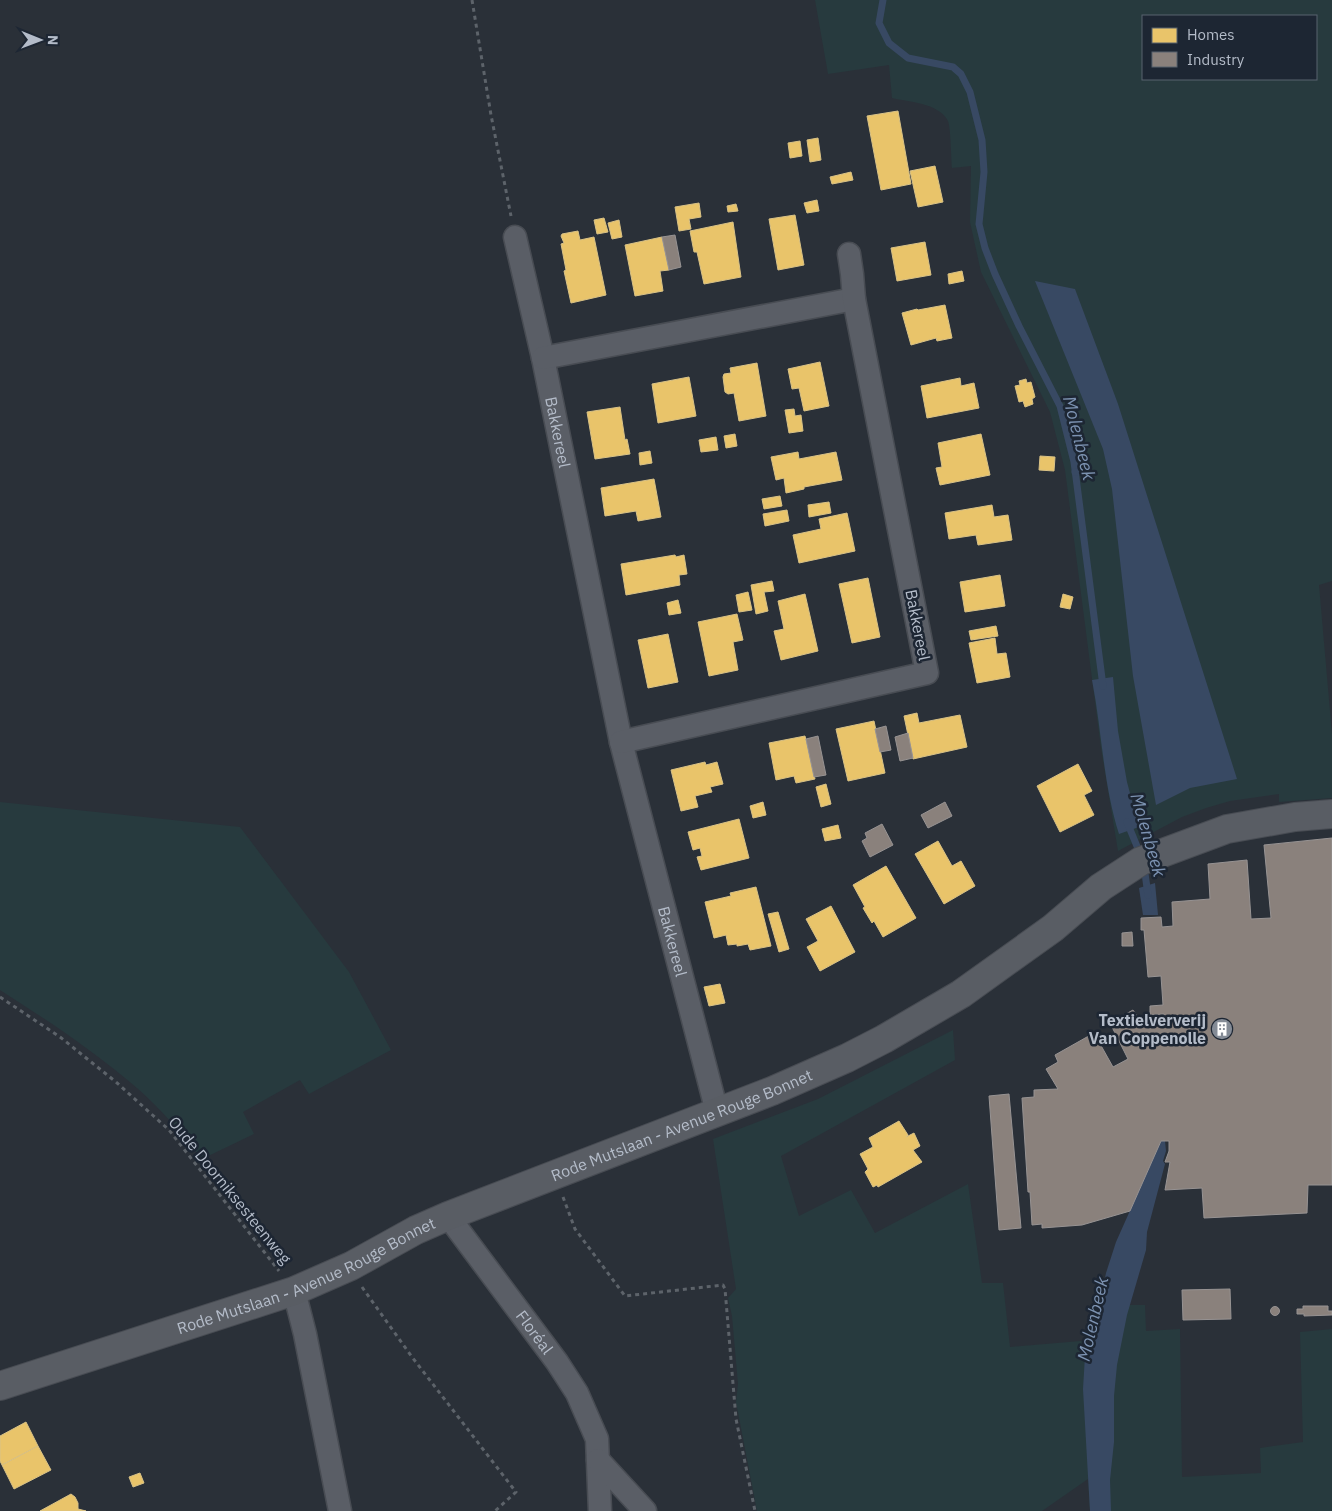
<svg xmlns="http://www.w3.org/2000/svg" width="1332" height="1511" font-family="'IBM Plex Sans',sans-serif">
<rect width="100%" height="100%" fill="#2a3038"/>
<g fill="#273a3e" fill-rule="evenodd">
<path d="M815,0H1332V581L1319,585L1332,734V798L1279,802V794L1230,801L1206,808L1182,817L1118,851L1101,748L1065,470L1050,412L981,272L970,222L971,166L952,168C951,158 951,129 948,121C939,103 909,102 892,98L889,65L828,74ZM1143,16H1316V79H1143Z"/>
<path d="M0,802L240,827L349,972L391,1050L309,1094L300,1080L243,1112L254,1134L202,1159C182,1134 161,1109 137,1088C94,1051 47,1020 0,990Z"/>
<path d="M953,1030L955,1060L781,1156L799,1216L851,1190L875,1233L968,1184L982,1283H1003L1010,1347L1104,1339L1112,1305H1145L1146,1331L1180,1329L1182,1477L1261,1473L1260,1448L1303,1442L1300,1332L1332,1329V1511H1090L1088,1479L1042,1511H757L736,1402L738,1384L732,1316L728,1298L736,1289L713,1139L818,1099Z"/>
</g>
<g fill="#384963">
<path d="M1035,281L1075,289L1118,404L1237,779L1190,788L1156,805L1133,676L1112,489L1103,449Z"/>
<path d="M1113,677L1118,731L1127,782L1139,827L1119,834C1103,784 1102,731 1092,680Z"/>
<path d="M1155,883L1158,915H1143L1139,888Z"/>
<path d="M1161,1141H1165L1166,1151L1163,1161L1165,1164L1147,1232L1146,1250L1127,1315L1117,1365L1114,1396V1442L1110,1480L1111,1511H1090L1083,1389L1085,1356L1094,1331L1106,1273L1116,1242Z"/>
</g>
<g fill="#e9c46a" stroke="#d9c286">
<path d="M898,111L911,184L881,190L867,116Z"/>
<path d="M818,138L821,160L810,162L807,140Z"/>
<path d="M800,141L802,156L790,158L788,143Z"/>
<path d="M935,166L943,202L918,207L910,171Z"/>
<path d="M851,172L853,180L832,184L830,177Z"/>
<path d="M817,200L819,211L807,213L804,203Z"/>
<path d="M699,203L701,217L689,219L691,229L679,231L675,207Z"/>
<path d="M736,204L738,211L728,212L727,206Z"/>
<path d="M795,215L804,265L778,270L769,219Z"/>
<path d="M604,218L608,232L597,234L594,220Z"/>
<path d="M619,220L622,237L612,239L608,223Z"/>
<path d="M733,222L741,277L704,284L697,252H694L690,231Z"/>
<path d="M578,231L580,240L594,237L606,295L571,303L564,271L566,270L561,244L564,243L561,236L562,234Z"/>
<path d="M662,237L669,270L660,271L663,291L635,296L625,245Z"/>
<path d="M925,242L931,275L897,281L891,248Z"/>
<path d="M962,271L964,281L949,284L948,274Z"/>
<path d="M945,305L952,338L937,341L936,338L911,345L902,313L917,309L918,310Z"/>
<path d="M820,362L829,406L804,411L799,388L792,389L788,369Z"/>
<path d="M757,363L766,416L739,421L734,393L728,394L725,392L723,377L724,374L731,373L730,368Z"/>
<path d="M689,377L696,416L658,423L652,384Z"/>
<path d="M960,378L961,386L974,383L979,408L927,418L921,386Z"/>
<path d="M1026,379L1027,383L1031,382L1035,397L1032,399L1033,404L1025,407L1023,401L1019,402L1015,386L1020,385L1019,381Z"/>
<path d="M620,407L625,440L627,439L630,454L595,459L587,412Z"/>
<path d="M794,409L795,416L801,415L803,431L789,433L785,410Z"/>
<path d="M735,434L737,446L726,448L724,436Z"/>
<path d="M981,434L990,475L940,485L936,468L942,467L938,443Z"/>
<path d="M716,437L718,450L701,452L699,440Z"/>
<path d="M650,451L652,463L640,465L639,453Z"/>
<path d="M798,452L799,459L836,452L842,480L804,487V489L786,493L784,478L776,480L771,457Z"/>
<path d="M1040,456L1055,457L1054,471L1039,470Z"/>
<path d="M654,479L661,517L638,521L636,511L605,516L601,488Z"/>
<path d="M780,496L782,506L764,509L762,499Z"/>
<path d="M829,502L831,513L809,517L808,505Z"/>
<path d="M992,505L994,517L1008,515L1012,540L978,545L976,535L949,539L945,513Z"/>
<path d="M787,510L789,521L765,526L763,514Z"/>
<path d="M847,513L855,551L799,563L793,535L821,529L819,519Z"/>
<path d="M675,555L676,557L684,555L687,574L679,575L680,585L626,595L621,564Z"/>
<path d="M1000,575L1005,606L965,612L960,582Z"/>
<path d="M868,578L880,637L852,643L839,584Z"/>
<path d="M772,581L774,591L764,592L768,611L756,614L751,585Z"/>
<path d="M748,592L752,610L739,612L736,595Z"/>
<path d="M805,594L818,651L781,660L774,631L784,629L778,601Z"/>
<path d="M1063,594L1073,597L1070,609L1060,607Z"/>
<path d="M678,600L681,613L669,615L667,603Z"/>
<path d="M737,614L743,640L733,642L738,670L709,676L698,622Z"/>
<path d="M996,626L998,636L971,640L969,631Z"/>
<path d="M668,634L678,682L648,688L638,640Z"/>
<path d="M995,638L997,654L1006,653L1010,677L977,683L969,643Z"/>
<path d="M917,713L919,723L960,715L967,747L913,759L904,716Z"/>
<path d="M874,721L885,773L848,781L836,729Z"/>
<path d="M805,736L815,779L796,783L794,776L776,780L769,743Z"/>
<path d="M705,762L706,765L717,762L723,784L710,787L712,792L695,796L698,807L681,811L671,770Z"/>
<path d="M1078,764L1092,791L1084,795L1094,815L1060,832L1037,786Z"/>
<path d="M826,784L831,804L821,807L816,787Z"/>
<path d="M763,802L766,815L753,818L750,806Z"/>
<path d="M739,819L749,858L701,870L697,857L702,856L700,848L693,850L688,832Z"/>
<path d="M838,825L841,838L825,841L822,829Z"/>
<path d="M938,841L952,866L961,861L975,886L944,904L915,854Z"/>
<path d="M886,866L916,918L883,937L874,921L872,923L863,908L865,907L853,885Z"/>
<path d="M756,887L771,946L750,950L748,944L737,946V944L728,945L726,935L714,938L705,902L731,896L730,893Z"/>
<path d="M831,906L855,952L820,971L807,947L818,941L806,919Z"/>
<path d="M778,912L789,949L779,952L768,914Z"/>
<path d="M720,984L725,1003L709,1006L704,987Z"/>
<path d="M899,1121L908,1135L906,1137L914,1133L920,1146L913,1150L922,1162L878,1187L877,1185L873,1187L865,1172L868,1169L860,1154L873,1147L869,1138Z"/>
<path d="M26,1422L38,1446L2,1465L0,1461V1436Z"/>
<path d="M38,1446L51,1470L14,1489L2,1465Z"/>
<path d="M140,1473L144,1483L133,1487L129,1477Z"/>
<path d="M71,1494L75,1497L78,1503V1509L86,1511H40Z"/>
</g>
<g fill="#8a817c" stroke="#979393">
<path d="M675,235L681,267L669,270L662,237Z"/>
<path d="M886,726L891,750L880,752L875,729Z"/>
<path d="M908,733L913,758L900,761L895,737Z"/>
<path d="M818,736L826,775L814,777L806,739Z"/>
<path d="M945,802L952,816L928,828L921,815Z"/>
<path d="M882,824L893,845L870,857L862,841L867,838L865,833Z"/>
<path d="M1332,838V1185H1308L1307,1213L1204,1218L1202,1188L1165,1190L1170,1162H1165L1169,1151V1141H1161L1130,1211L1082,1225L1042,1228V1224L1032,1225L1030,1192H1028L1022,1098L1034,1097V1090L1058,1089L1046,1069L1058,1062L1055,1055L1094,1033L1113,1067L1128,1059L1110,1023L1133,1010L1143,1025L1165,1024L1164,1014L1150,1015V1006L1163,1005L1161,976L1148,977L1144,930H1141V918L1161,917L1162,927L1173,926L1172,902L1210,899L1208,864L1247,860L1251,919L1271,918L1264,845Z"/>
<path d="M1132,932L1133,946H1122V933Z"/>
<path d="M1009,1094L1021,1228L999,1230L989,1096Z"/>
<path d="M1230,1289L1231,1319L1183,1320L1182,1290Z"/>
<path d="M1303,1306H1328V1311H1332V1315L1304,1316V1314H1297V1309H1303Z"/>
<circle cx="1275" cy="1311" r="4.5"/>
</g>
<g fill="none" stroke-linecap="round" stroke-linejoin="round">
<g stroke="#384963" stroke-width="7">
<path d="M883,0L879,23L889,43L908,58L953,67L961,74L970,92L982,140L984,172L979,224L985,248L995,274L1019,326L1060,406L1074,462L1103,686"/>
<path d="M1075,472L1087,471"/>
<path d="M1127,822L1141,856"/>
<path d="M1144,866L1148,895"/>
</g>
<g stroke="#484c53" stroke-width="25">
<g id="street">
<path id="s1" d="M515,237L543,358L621,742L717,1112"/>
<path d="M543,358L854,299"/>
<path d="M621,742L927,673L854,299L852,274L849,254"/>
<path id="s2" d="M448,1216L557,1362L577,1393L597,1439L600,1511"/>
<path d="M294,1291L305,1334L340,1511"/>
<path d="M598,1460L645,1511"/>
</g>
</g>
<g stroke="#484c53" stroke-width="30">
<g id="secondary">
<path id="s3" d="M0,1386L294,1291L351,1266L416,1230L448,1216L772,1091L847,1058L884,1039L961,994L1053,928L1101,887L1141,861L1227,829L1295,817L1332,814"/>
</g>
</g>
<g stroke="#5d636a" stroke-width="3" stroke-dasharray="4 4" stroke-linecap="butt">
<path d="M472,0L491,115L511,216"/>
<path d="M0,997L60,1037L116,1082L169,1130L279,1271"/>
<path d="M563,1197L575,1229L625,1296L723,1285L725,1289L736,1419L755,1511"/>
<path d="M362,1287L412,1357L516,1492L495,1511"/>
</g>
<use href="#street" stroke="#5a5e66" stroke-width="22"/>
<use href="#secondary" stroke="#595d64" stroke-width="28"/>
</g>
<defs>
<g id="building-disc" transform="scale(1.125)"><circle r="9.5" fill="#848b96" stroke="#1d2633"/><path d="M-4-6H4V6H1V3H-1V6H-4ZM-2.5-4.3h1.7v1.8h-1.7ZM.8-4.3h1.7v1.8H.8ZM-2.5-1h1.7V.8h-1.7ZM.8-1h1.7V.8H.8Z" fill="#fff"/></g>
</defs>
<g fill-rule="evenodd">
<use href="#building-disc" x="1222" y="1029"/>
</g>
<g text-anchor="middle" stroke-width="5" stroke-linejoin="round" paint-order="stroke">
<g font-size="16" fill="#b4bcc9" stroke="#1d2633">
<text dy="6" stroke="none"><textPath href="#s1" startOffset="200">Bakkereel</textPath></text>
<text transform="translate(918 625) rotate(79)" y="6">Bakkereel</text>
<text dy="6" stroke="none"><textPath href="#s1" startOffset="722">Bakkereel</textPath></text>
<text dy="6" stroke="none"><textPath href="#s3" startOffset="731">Rode Mutslaan - Avenue Rouge Bonnet</textPath></text>
<text transform="translate(230 1190) rotate(51)" y="6">Oude Doorniksesteenweg</text>
<text dy="6" stroke="none"><textPath href="#s3" startOffset="326">Rode Mutslaan - Avenue Rouge Bonnet</textPath></text>
<text dy="6" stroke="none"><textPath href="#s2" startOffset="145">Floréal</textPath></text>
</g>
<g font-size="16" font-weight="bold" fill="#b4bcc9" stroke="#1d2633" text-anchor="end">
<text x="1206" y="1026">Textielververij<tspan x="1206" dy="18">Van Coppenolle</tspan></text>
</g>
<g font-size="18" font-style="italic" fill="#7c92b1" stroke="#1d2633">
<text transform="translate(1079 438) rotate(76)" y="6">Molenbeek</text>
<text transform="translate(1148 835) rotate(74)" y="6">Molenbeek</text>
<text transform="translate(1093 1319) rotate(-77)" y="6">Molenbeek</text>
</g>
</g>
<rect x="1142" y="15" width="175" height="65" fill="#1d2633" stroke="#59626f"/>
<rect x="1152" y="28" width="25" height="15" fill="#e9c46a" stroke="#59626f"/>
<text x="1187" y="40" font-size="15" fill="#b4bcc9">Homes</text>
<rect x="1152" y="52" width="25" height="15" fill="#8a817c" stroke="#59626f"/>
<text x="1187" y="65" font-size="15" fill="#b4bcc9">Industry</text>
<g transform="translate(40 40) rotate(91)" stroke="#1d2633" stroke-width="4" paint-order="stroke">
<path d="M0-4L9 19L0 12L-9 19Z" fill="#b4bcc9"/>
<text y="-8" font-size="14" font-weight="bold" text-anchor="middle" fill="#b4bcc9">N</text>
</g>
</svg>
